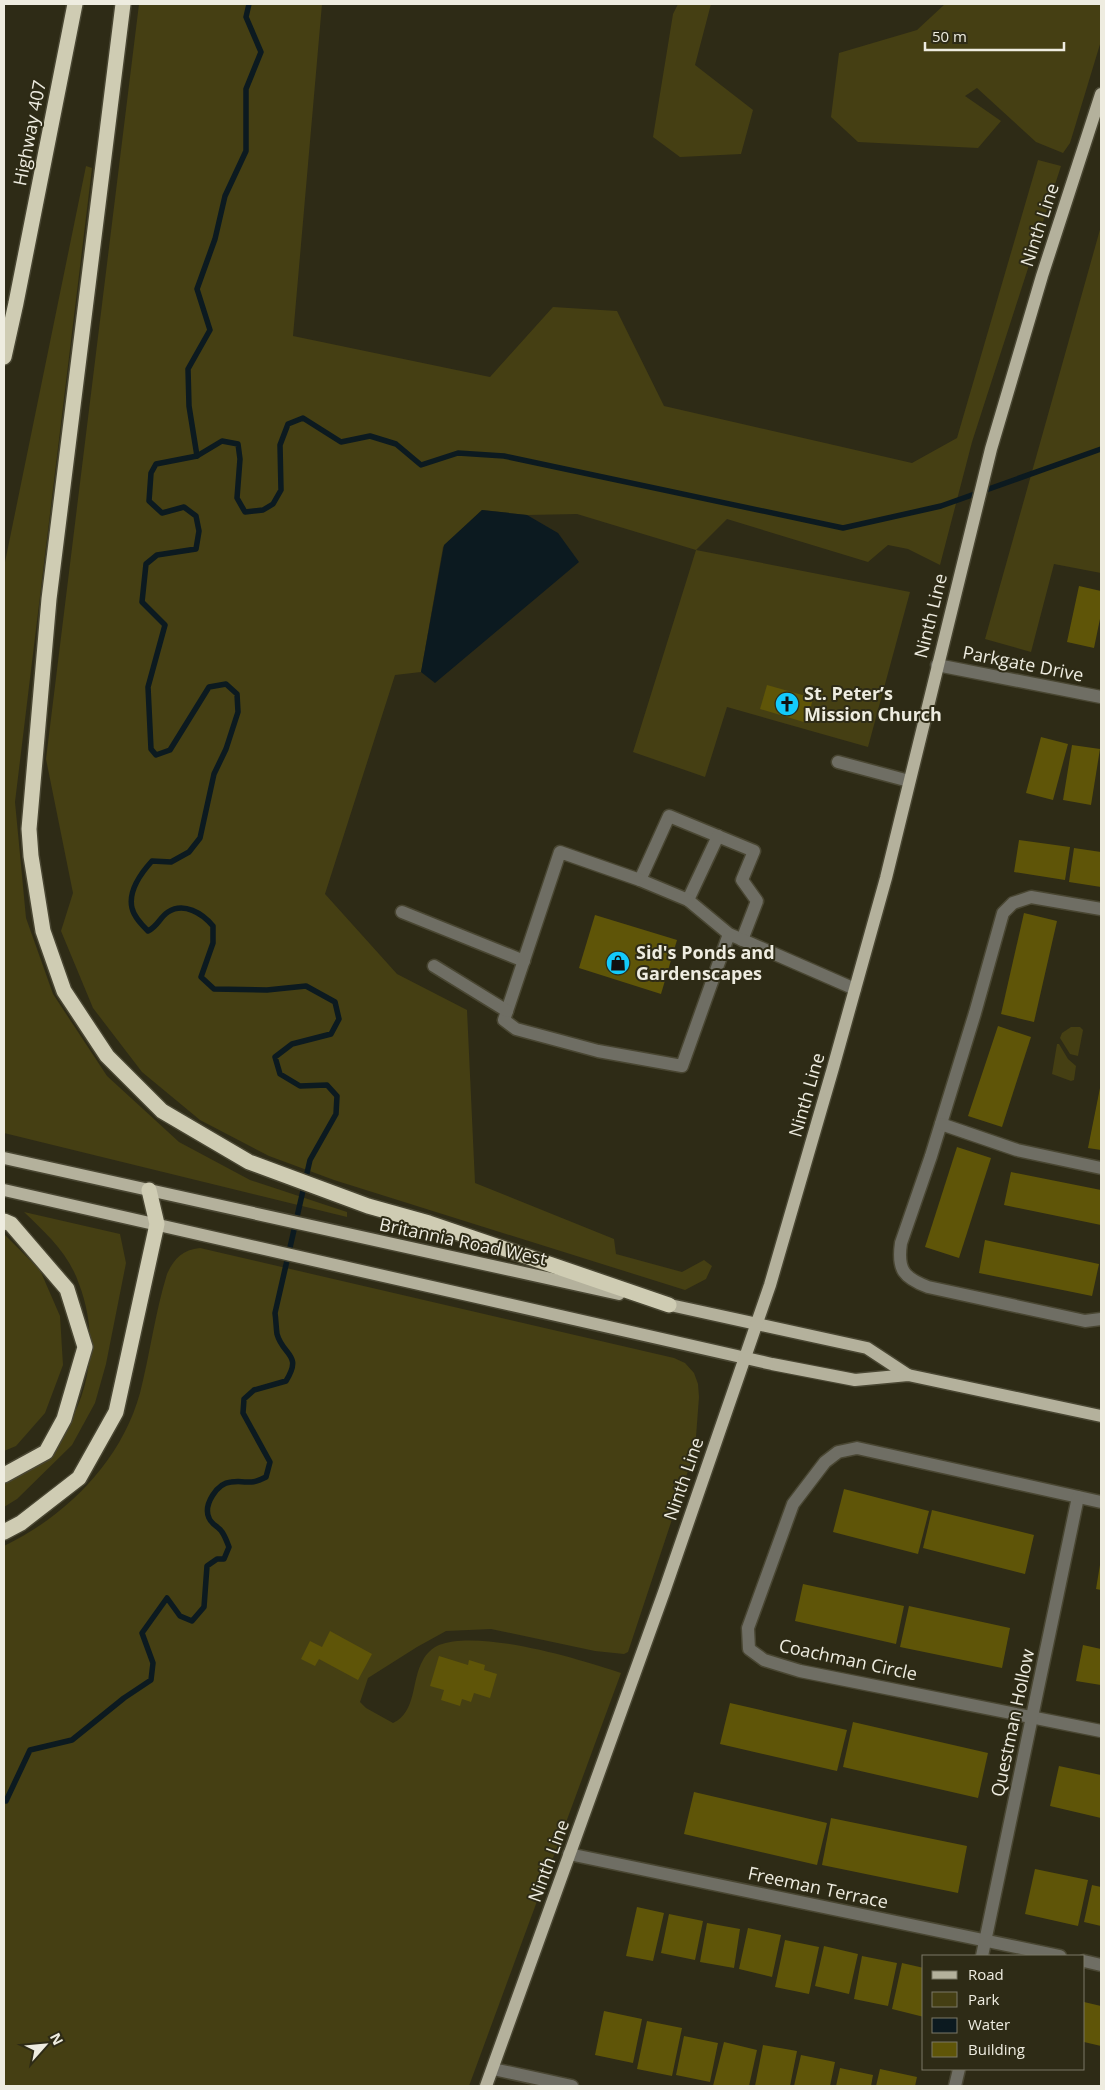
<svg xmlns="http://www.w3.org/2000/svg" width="1105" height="2090" font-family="'Open Sans',sans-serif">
<rect width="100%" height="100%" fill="#2e2b16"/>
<g fill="#453f13">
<path d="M139,4H322L293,336L490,377L553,307L617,311L664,406L912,463L957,438L1038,160L1061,166L972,442L940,565L908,549L888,545L868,562L727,519L696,550L910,592L868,747L727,707L705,777L633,752L696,550L577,514L527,515L482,510L443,547L421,672L395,675L325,894L397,974L467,1010L475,1183L614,1239L616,1254L682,1272L704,1260L712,1266L706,1279L685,1290L334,1180L269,1156L200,1120L142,1072L93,1008L61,931L73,893L46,759Z"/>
<path d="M678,4H711L695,65L753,110L741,154L680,157L653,137L673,14Z"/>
<path d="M945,4H1101V41L1070,143L1063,153L1036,142L977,88L965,96L1001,121L978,148L858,142L831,117L839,53L917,30Z"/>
<path d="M86,166L92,168L15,802L26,918L53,994L107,1076L179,1142L250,1180L347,1212V1217L4,1133V567Z"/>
<path d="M1101,226V573L1054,564L1031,652L985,639Z"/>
<path d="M1071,1027H1080L1083,1030L1078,1056L1070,1054L1060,1038L1062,1033Z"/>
<path d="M1057,1044H1059L1068,1059L1076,1066L1074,1080L1071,1081L1052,1074Z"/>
<path d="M24,1212L120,1234L126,1263L106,1364L95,1403L72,1445L17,1499L4,1507V1484C79,1448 108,1360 79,1284C69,1254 46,1233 24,1212Z"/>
<path d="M4,1234L40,1270L60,1316L63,1365L45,1413L16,1446L4,1451Z"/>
<path d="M200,1248L674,1358L685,1363L694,1373L698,1384L699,1397L695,1450L628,1652L624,1654L595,1651L491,1629L446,1631L417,1647L368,1678L360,1702L366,1708L393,1723C417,1712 411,1680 423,1660C426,1654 432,1648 439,1645C480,1629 579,1659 621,1673L469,2086H4V1546C66,1516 121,1462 140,1393C150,1354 155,1313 167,1274C174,1259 182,1250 200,1248Z"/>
</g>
<path fill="#0c1a20" d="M482,510L527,515L558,533L579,562L435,683L421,672L444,545Z"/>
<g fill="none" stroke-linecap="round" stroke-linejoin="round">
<g stroke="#0c1a20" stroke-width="5.5">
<path d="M197,456L189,406L188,369L210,330L197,289L215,239L225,196L246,151V89L261,52L246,17L249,4"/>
<path d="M4,1800L6,1801L30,1750L72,1740L124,1698L151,1680L153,1663L142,1633L167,1598L180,1616L192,1621L204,1607L207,1566L217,1559H224L229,1547C227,1542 225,1536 222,1532C219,1527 211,1524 209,1518C203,1505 217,1483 231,1482C248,1480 249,1486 266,1477L270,1462L243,1413L244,1399L254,1390L286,1381C303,1354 283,1356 277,1334C276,1327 276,1320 275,1313L310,1160L336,1114L337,1096L327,1085L300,1086L280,1074L275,1057L292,1044L331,1034L339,1019L335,1002L306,986L267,990L214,989L201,977L213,943V926C202,913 184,902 168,912C160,917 158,926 148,931C142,925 134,917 132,908C128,891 142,872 152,861L171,862L189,852L200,838L214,774L226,749L238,712L237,694L226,684L209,687L170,750L156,755L151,749L148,687L165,625L142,602L146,564L157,555L196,549L199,531L196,516L184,507L162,513L149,501L151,473L156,464L197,456L222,441L238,444L240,459L237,498L245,512L263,510L273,504L281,490L280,445L288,424L303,418L341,442L370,436L396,444L421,465L458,453L504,456L843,528L941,506L1101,449"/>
</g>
</g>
<g fill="#5f5508">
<path d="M1079,586L1101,591V614L1094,648L1067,642Z"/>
<path d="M767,685L813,698L807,723L760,709Z"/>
<path d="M1041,737L1068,744L1053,800L1026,793Z"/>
<path d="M1072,745L1100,749L1091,805L1063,800Z"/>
<path d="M1019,840L1070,847L1065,880L1014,872Z"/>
<path d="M1074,848L1101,852V887L1069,882Z"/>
<path d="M1024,913L1057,921L1034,1022L1001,1014Z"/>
<path d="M595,915L677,940L661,994L579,968Z"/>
<path d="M998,1026L1031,1037L1002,1127L968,1116Z"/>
<path d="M1100,1088H1101V1150L1088,1148Z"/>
<path d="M957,1147L991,1158L959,1258L925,1247Z"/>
<path d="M1011,1172L1101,1190V1225L1004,1205Z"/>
<path d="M985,1240L1099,1264L1092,1296L979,1273Z"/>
<path d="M844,1489L929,1511L918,1554L833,1532Z"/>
<path d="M932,1510L1034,1535L1025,1574L923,1548Z"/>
<path d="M1100,1565H1101V1590L1096,1589Z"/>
<path d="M803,1584L904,1606L896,1644L795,1621Z"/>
<path d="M909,1606L1010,1628L1002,1668L900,1647Z"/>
<path d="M330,1631L372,1654L358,1680L319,1659L315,1666L301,1659L310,1641L322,1647Z"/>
<path d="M1083,1645L1101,1649V1685L1076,1681Z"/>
<path d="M439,1656L468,1665L469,1660L485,1665L484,1670L497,1674L490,1698L474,1693L471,1702L462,1699L460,1706L441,1700L444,1690L430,1686Z"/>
<path d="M730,1703L847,1730L837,1771L720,1744Z"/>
<path d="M853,1722L988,1753L978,1798L843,1767Z"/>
<path d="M1059,1766L1101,1775V1818L1050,1806Z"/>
<path d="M694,1792L827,1823L817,1865L684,1834Z"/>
<path d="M831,1818L967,1846L958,1893L822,1865Z"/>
<path d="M1035,1869L1088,1880L1078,1926L1025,1914Z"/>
<path d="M1092,1885L1101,1887V1926L1084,1922Z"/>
<path d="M637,1907L664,1913L653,1961L626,1956Z"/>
<path d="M669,1914L703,1921L695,1960L661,1953Z"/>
<path d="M707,1923L740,1929L734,1968L700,1962Z"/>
<path d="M748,1928L781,1935L772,1977L739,1969Z"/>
<path d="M785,1940L819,1947L809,1994L775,1987Z"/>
<path d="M824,1946L858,1954L849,1994L815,1986Z"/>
<path d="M862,1956L897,1963L888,2006L854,1999Z"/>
<path d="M902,1963L924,1968V2017L892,2009Z"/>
<path d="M1084,2002L1101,2006V2046L1084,2042Z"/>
<path d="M604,2011L642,2019L633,2063L595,2055Z"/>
<path d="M647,2021L682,2028L672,2076L637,2069Z"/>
<path d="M684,2036L718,2043L710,2082L676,2075Z"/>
<path d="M724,2042L757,2050L749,2086H713Z"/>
<path d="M763,2045L797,2051L790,2086H755Z"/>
<path d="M801,2055L835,2062L830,2086H794Z"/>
<path d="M840,2068L873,2075L871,2086H836Z"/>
<path d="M880,2069L917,2077L915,2086H876Z"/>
</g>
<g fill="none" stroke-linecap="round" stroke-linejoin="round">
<g stroke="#494632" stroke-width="15">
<g id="minor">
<path d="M937,665L1101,697"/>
<path d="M838,762L909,781"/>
<path d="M640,880L669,816L754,851L742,880L757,901L742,940"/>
<path d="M688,900L718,836"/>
<path d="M1101,909L1031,897L1013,903L1003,913L975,1013L931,1156L901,1243C897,1270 904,1278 928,1287L1085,1321L1101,1319"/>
<path d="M402,912L524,961"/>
<path d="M729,934L682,1066L598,1051L516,1029L504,1020L560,852L640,880L688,900L729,934L855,989"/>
<path d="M434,966L507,1011"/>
<path d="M941,1124L1017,1150L1101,1168"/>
<path d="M1101,1502L857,1448L838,1452L825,1462L793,1504L748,1628L749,1649L764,1660L800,1671L1101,1731"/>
<path d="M569,1854L1060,1956"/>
<path d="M982,1956L1078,1497"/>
<path d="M1084,1961L1101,1965"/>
<path d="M493,2069L572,2086"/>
<path d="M955,2086L959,2069"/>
</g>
</g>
<g stroke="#494632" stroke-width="15">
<g id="major">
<path d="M4,1158L619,1294"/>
<path d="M4,1190L772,1364L855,1380L908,1375L1101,1416"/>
<path d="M661,1303L867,1348L908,1375"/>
<path d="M486,2086L664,1592L770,1285L833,1068L886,878L991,449L1042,276L1101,94"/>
</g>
</g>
<g stroke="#494632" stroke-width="18">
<g id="highway">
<path d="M123,4L49,599L29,829L31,856L43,931L64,991L107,1056L162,1111L249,1162L368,1206L429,1223L669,1305"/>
<path d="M4,357L16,303L75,4"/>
<path d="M4,1221L11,1224L67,1289L85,1347L64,1419L46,1452L4,1475"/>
<path d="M4,1532L21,1523L79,1478L116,1412L157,1224L149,1190"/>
</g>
</g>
<use href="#minor" stroke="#6f6e64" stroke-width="12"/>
<use href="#major" stroke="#b4b19c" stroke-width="12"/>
<use href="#highway" stroke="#cfccb3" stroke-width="15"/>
</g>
<defs>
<g id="church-disc" transform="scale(1.25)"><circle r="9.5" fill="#13cafb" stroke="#2e2b16"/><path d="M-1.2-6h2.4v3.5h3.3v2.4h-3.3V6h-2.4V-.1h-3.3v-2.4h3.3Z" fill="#111"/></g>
<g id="shop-disc" transform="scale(1.25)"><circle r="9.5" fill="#13cafb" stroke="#2e2b16"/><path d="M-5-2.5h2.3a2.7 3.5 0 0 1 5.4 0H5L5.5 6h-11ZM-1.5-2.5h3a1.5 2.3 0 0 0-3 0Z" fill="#111"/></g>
</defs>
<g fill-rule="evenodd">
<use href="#church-disc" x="787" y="704"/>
<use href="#shop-disc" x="618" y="963"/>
</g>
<g text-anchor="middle" stroke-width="4" stroke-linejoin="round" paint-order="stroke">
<g font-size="18" fill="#eeece0" stroke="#2e2b16">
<text transform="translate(30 133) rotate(-79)" y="6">Highway 407</text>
<text transform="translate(1040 225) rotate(-72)" y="6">Ninth Line</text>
<text transform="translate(931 616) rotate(-76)" y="6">Ninth Line</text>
<text transform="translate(1023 664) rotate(11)" y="6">Parkgate Drive</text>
<text transform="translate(807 1095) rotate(-74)" y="6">Ninth Line</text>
<text transform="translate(463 1242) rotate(12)" y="6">Britannia Road West</text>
<text transform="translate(684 1479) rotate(-71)" y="6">Ninth Line</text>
<text transform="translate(848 1660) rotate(12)" y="6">Coachman Circle</text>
<text transform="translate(1013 1723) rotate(-78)" y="6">Questman Hollow</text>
<text transform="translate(549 1861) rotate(-70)" y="6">Ninth Line</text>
<text transform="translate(818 1888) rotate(12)" y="6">Freeman Terrace</text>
</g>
<g font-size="18" font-weight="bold" fill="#eeece0" stroke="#2e2b16" text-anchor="start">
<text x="804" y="700">St. Peter’s<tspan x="804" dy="21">Mission Church</tspan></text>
<text x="636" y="959">Sid's Ponds and<tspan x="636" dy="21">Gardenscapes</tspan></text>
</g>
</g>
<rect width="1105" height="2090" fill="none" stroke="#eeece0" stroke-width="10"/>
<rect x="922" y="1955" width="162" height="115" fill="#2e2b16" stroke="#7b7867"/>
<rect x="932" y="1971" width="25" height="8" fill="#b4b19c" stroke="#7b7867"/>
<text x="968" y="1980" font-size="15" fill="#eeece0">Road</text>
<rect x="932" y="1992" width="25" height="15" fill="#453f13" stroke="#7b7867"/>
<text x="968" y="2005" font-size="15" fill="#eeece0">Park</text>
<rect x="932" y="2018" width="25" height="15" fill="#0c1a20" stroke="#7b7867"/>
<text x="968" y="2030" font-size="15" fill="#eeece0">Water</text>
<rect x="932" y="2042" width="25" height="15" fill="#5f5508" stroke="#7b7867"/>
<text x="968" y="2055" font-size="15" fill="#eeece0">Building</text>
<g transform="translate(45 2045) rotate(63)" stroke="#2e2b16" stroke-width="4" paint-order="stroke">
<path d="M0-4L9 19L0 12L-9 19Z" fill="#eeece0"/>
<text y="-8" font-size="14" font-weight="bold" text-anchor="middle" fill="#eeece0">N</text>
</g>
<path d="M925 42v8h139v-8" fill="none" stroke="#eeece0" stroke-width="2.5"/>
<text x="932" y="42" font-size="15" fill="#eeece0" stroke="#2e2b16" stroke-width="4" paint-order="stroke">50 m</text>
</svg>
